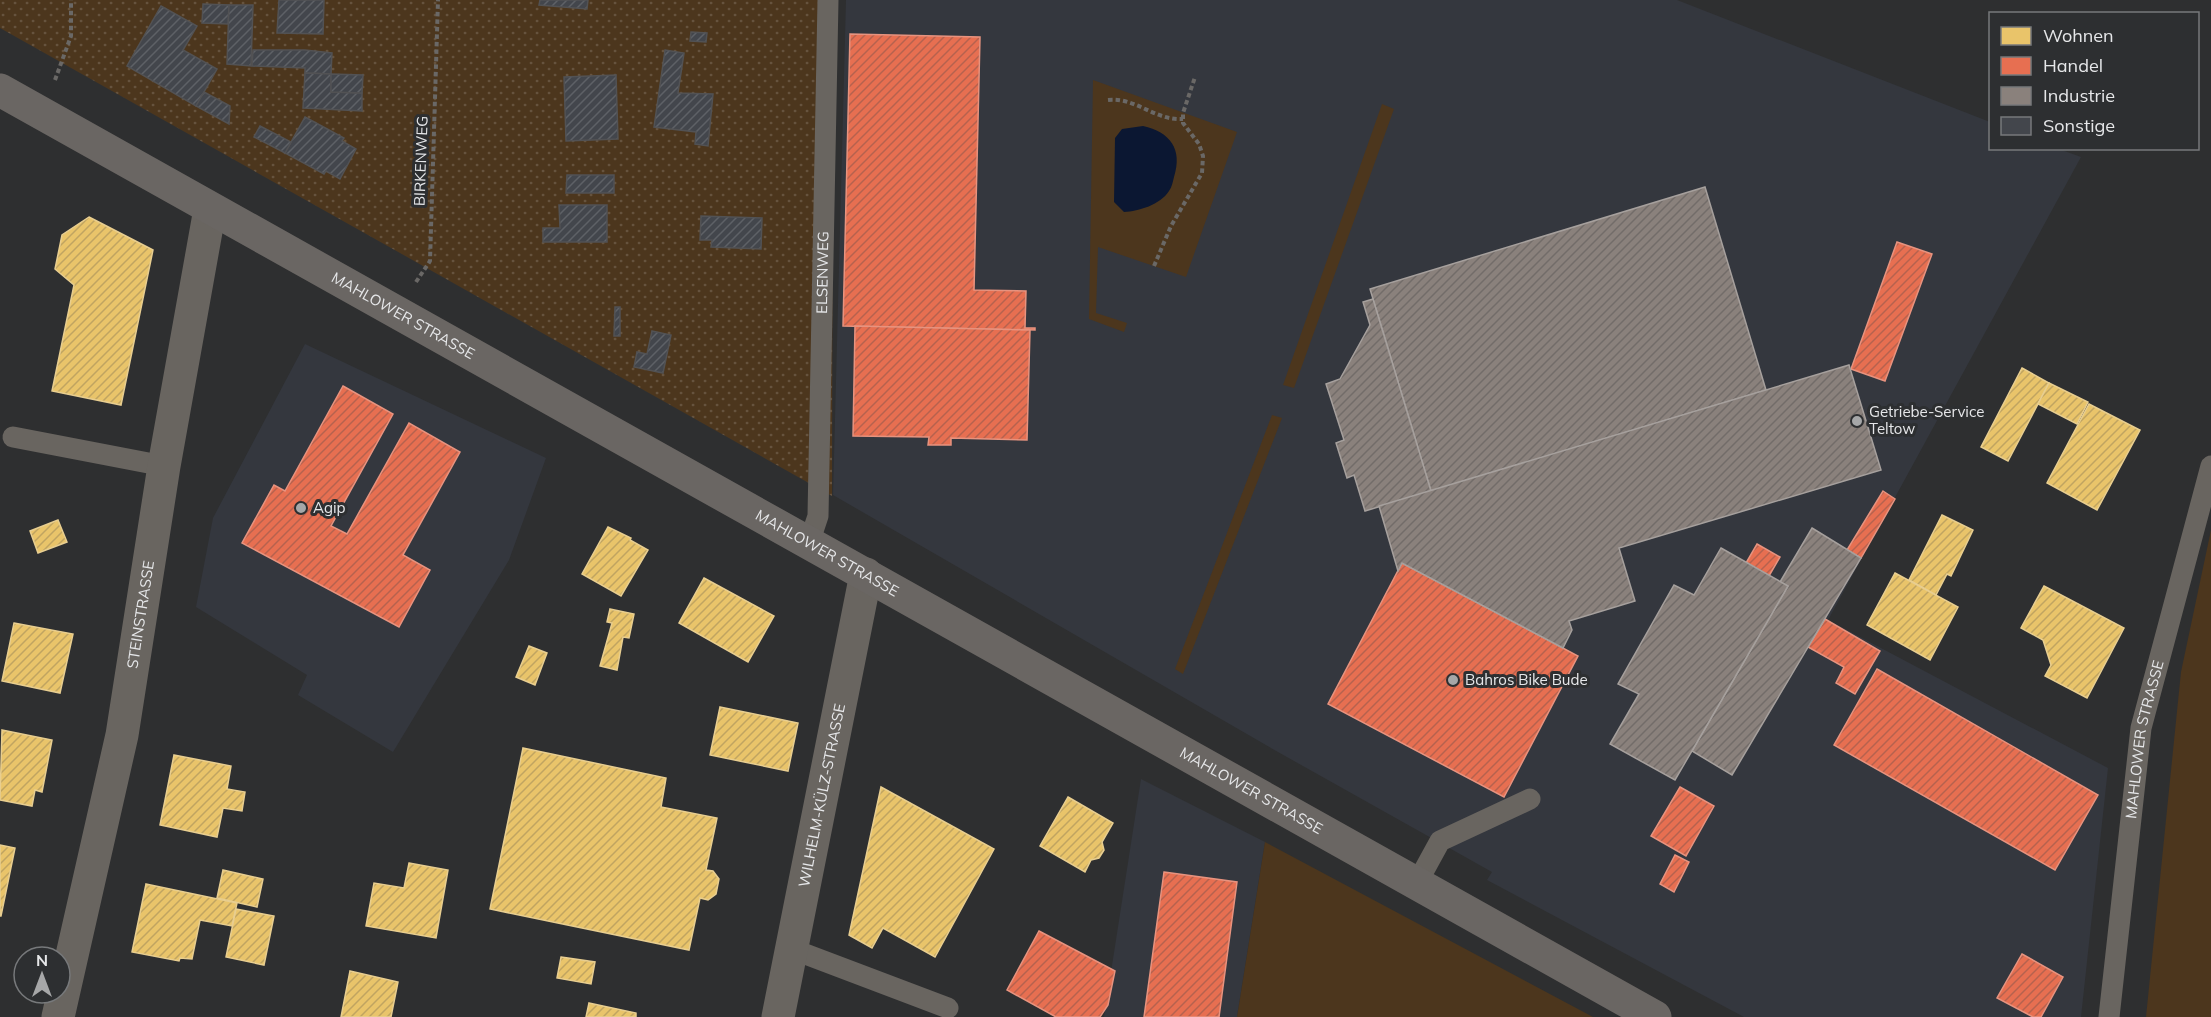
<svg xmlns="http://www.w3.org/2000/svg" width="2211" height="1017" font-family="Mulish,sans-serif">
<defs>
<pattern id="garden-dots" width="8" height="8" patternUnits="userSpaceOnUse" patternTransform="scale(1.5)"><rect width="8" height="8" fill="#4c361d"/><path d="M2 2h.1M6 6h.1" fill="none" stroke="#66533e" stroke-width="1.8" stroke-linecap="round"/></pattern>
<pattern id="homes-hatch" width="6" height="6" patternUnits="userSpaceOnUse" patternTransform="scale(1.5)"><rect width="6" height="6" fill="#e9c46a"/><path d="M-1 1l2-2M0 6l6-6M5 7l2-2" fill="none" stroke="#c0a461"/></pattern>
<pattern id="shops-hatch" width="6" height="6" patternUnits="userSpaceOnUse" patternTransform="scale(1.5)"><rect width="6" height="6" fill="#e76f51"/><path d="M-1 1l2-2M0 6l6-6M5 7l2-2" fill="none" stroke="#b6624e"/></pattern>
<pattern id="industry-hatch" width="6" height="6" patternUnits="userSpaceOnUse" patternTransform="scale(1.5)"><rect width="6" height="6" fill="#8a817c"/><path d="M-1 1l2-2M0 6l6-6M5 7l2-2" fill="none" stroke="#726c69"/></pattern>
<pattern id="building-hatch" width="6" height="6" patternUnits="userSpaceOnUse" patternTransform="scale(1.5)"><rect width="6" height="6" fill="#43464c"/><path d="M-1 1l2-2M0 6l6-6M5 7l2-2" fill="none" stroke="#5e6166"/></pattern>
</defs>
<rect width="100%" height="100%" fill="#2e2f30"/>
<g fill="#34373e">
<path d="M846,0H1677L1990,122V148L2059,149L2081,157L1828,620L2108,768L2081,1017H1744L1487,880L1492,872L1278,752L833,495Z"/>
<path d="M305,344L546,458L509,560L393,752L298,695L307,675L196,607L213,518Z"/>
<path d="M1141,779L1265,842L1237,1017H1104Z"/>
</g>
<g fill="#4c361d">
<path d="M1093,80L1237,132L1186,277L1098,247L1096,313L1127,323L1124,332L1089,319Z"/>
<path d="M1382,104L1394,109L1294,388L1283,385Z"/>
<path d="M1272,415L1282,418L1183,674L1175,669Z"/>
<path d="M2211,530V1017H2146L2181,672Z"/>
<path d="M1265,842L1593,1017H1237Z"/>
</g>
<path fill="url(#garden-dots)" d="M0,0H833L832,496L0,28Z"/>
<path fill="#0b1732" d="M1143,126C1170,132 1183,149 1174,177C1173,181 1172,187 1169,191C1160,205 1139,211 1124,212L1114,202L1115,138L1122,129Z"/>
<g fill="url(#homes-hatch)" stroke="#e8ce90" stroke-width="1.5">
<path d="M89,217L153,250L121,405L52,391L74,285L55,269L62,235Z"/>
<path d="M2022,368L2049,383L2008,461L1981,447Z"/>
<path d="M2049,383L2088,402L2077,424L2038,404Z"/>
<path d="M2089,404L2140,430L2097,510L2047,483Z"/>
<path d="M1942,515L1973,530L1951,576L1947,574L1936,595L1909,580Z"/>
<path d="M58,520L67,542L38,553L30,531Z"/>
<path d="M608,527L631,538L630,540L648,550L621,596L582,574Z"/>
<path d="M1895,573L1958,607L1930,660L1867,625Z"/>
<path d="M704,578L774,616L748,662L679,623Z"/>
<path d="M2044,586L2124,628L2087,698L2045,676L2051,665L2043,640L2021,628Z"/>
<path d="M610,609L634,614L629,638L623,637L617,670L600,666L612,623L607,622Z"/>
<path d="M14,623L73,634L60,693L2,681Z"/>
<path d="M529,646L547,653L535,685L516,677Z"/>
<path d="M720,707L798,723L788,771L710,755Z"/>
<path d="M2,730L52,740L42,792L35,790L32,806L0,800Z"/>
<path d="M523,748L666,778L661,807L717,818L706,870L713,871L719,879L716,894L708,900L700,898L689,950L490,909Z"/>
<path d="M174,755L231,766L227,789L245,792L242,811L223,808L217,837L160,825Z"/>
<path d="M881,787L994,849L935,957L883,928L872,948L849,935Z"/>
<path d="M1068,797L1113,823L1102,842L1104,850L1099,858L1091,860L1085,872L1040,846Z"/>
<path d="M0,845L15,848L1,916H0Z"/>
<path d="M409,863L448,870L436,938L366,926L374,883L404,888Z"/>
<path d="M223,870L263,879L257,907L217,898Z"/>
<path d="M146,884L237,903L232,926L200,920L192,959L180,958L179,961L132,952Z"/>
<path d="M236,909L274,916L264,965L226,957Z"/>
<path d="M561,957L595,962L591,984L557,978Z"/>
<path d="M350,971L398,982L391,1017H341Z"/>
<path d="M589,1003L636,1013V1017H586Z"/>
</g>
<g fill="url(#shops-hatch)" stroke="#e7937f" stroke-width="1.5">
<path d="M850,34L980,37L974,290L1026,291L1025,328H1035V330L843,326Z"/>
<path d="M1897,242L1932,254L1885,381L1851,369Z"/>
<path d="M855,326L1030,330L1027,440L951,438V445H928L929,437L853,436Z"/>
<path d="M343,386L393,414L331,526L347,534L409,423L460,452L403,555L430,570L399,627L242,543L274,485L285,491Z"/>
<path d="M1883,491L1895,499L1861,558L1847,550Z"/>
<path d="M1757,544L1780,557L1769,576L1746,563Z"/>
<path d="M1402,563L1578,656L1504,797L1328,704Z"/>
<path d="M1825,619L1880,651L1855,694L1836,683L1844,667L1808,647Z"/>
<path d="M1877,669L2098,795L2055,870L1834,745Z"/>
<path d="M1680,787L1714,806L1686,856L1651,836Z"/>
<path d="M1675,855L1689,862L1674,892L1660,884Z"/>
<path d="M1164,872L1237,882L1219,1017H1144Z"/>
<path d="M1039,931L1115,971L1108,1005L1100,1017H1056L1007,990Z"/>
<path d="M2022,954L2063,977L2041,1017H2033L1997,998Z"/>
</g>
<g fill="url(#industry-hatch)" stroke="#a6a09d" stroke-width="1.5">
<path d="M1705,187L1766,390L1431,491L1370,289Z"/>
<path d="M1373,299L1431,491L1365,511L1354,475L1347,478L1336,443L1344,440L1326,384L1340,379L1370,325L1363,302Z"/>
<path d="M1849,365L1881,470L1619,548L1635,601L1569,621L1572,630L1563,648L1402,563L1398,571L1379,506Z"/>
<path d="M1812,528L1861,558L1732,775L1692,751L1788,586L1780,582Z"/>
<path d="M1721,548L1788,586L1675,780L1610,744L1639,694L1618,684L1674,585L1694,595Z"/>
</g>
<g fill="url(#building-hatch)" stroke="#525254" stroke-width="1.5">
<path d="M279,0H324L323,34L277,33Z"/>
<path d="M540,0H588L587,9L539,5Z"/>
<path d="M203,4L229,5L228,24L202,23Z"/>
<path d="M229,5H253L251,66L227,64Z"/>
<path d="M161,6L197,26L183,50L217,69L196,106L127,66Z"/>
<path d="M691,32L707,33L706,42L690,41Z"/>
<path d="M253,50H305L332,53L331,74L305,73V68L252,66Z"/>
<path d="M665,50L684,53L678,93L713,94L708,146L695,144L696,132L654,127Z"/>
<path d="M305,73L331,74V92L362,93V111L303,108Z"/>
<path d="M331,74L363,75L362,93L331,92Z"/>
<path d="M616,75L618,139L566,141L564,77Z"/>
<path d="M204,92L230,106L229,124L196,106Z"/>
<path d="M305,117L344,138L342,141L356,149L340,179L326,171L324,174L285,153Z"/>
<path d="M260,126L291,142L285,153L254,137Z"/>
<path d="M567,175H614V193H566Z"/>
<path d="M559,205H607V242H543V228H560Z"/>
<path d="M701,216L762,218L761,249L711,247L712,240H700Z"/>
<path d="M615,307H620V336H614Z"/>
<path d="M652,331L671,335L663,373L634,367L637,352L647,354Z"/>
</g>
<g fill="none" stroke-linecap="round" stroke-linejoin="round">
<g stroke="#6a6866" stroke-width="4" stroke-dasharray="4.5 3" stroke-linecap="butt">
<path d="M55,80L71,36V0"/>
<path d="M1108,100C1136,97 1155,121 1183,119"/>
<path d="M1154,266L1171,226L1202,173L1203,156L1199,144L1183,123V113L1195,77"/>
<path d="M416,282L430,261L438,0"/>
</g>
<g stroke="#696560" stroke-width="21">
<path d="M13,437L164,466"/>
<path id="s1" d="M809,543L818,516L828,0"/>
<path d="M1417,883L1440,841L1530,799"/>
<path d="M792,949L948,1008"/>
<path id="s2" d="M2109,1017L2141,728L2211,466"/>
</g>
<g stroke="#696560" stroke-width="33">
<path id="s3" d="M58,1017L122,735L164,466L210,209"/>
<path id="s4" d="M778,1017L866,574"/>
</g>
<path stroke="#6a6663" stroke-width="33" id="s5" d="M0,90L1655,1017"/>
</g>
<g fill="#a6a7a8" stroke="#2d2f31" stroke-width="2">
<circle cx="1857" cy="421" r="6"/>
<circle cx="301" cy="508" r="6"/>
<circle cx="1453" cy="680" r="6"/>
</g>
<g text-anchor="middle" stroke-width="6" stroke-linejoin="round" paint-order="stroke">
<g font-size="15" fill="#e6e7e9" stroke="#2d2f31">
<text transform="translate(421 161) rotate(-88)" y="5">BIRKENWEG</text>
<text dy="5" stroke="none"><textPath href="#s1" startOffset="272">ELSENWEG</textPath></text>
<text dy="5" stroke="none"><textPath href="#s5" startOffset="462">MAHLOWER STRASSE</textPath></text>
<text dy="5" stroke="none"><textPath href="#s5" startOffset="948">MAHLOWER STRASSE</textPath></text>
<text dy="5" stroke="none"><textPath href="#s3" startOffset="411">STEINSTRASSE</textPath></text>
<text dy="5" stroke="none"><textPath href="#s2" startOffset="280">MAHLOWER STRASSE</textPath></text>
<text dy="5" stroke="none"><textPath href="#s5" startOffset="1434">MAHLOWER STRASSE</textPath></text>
<text dy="5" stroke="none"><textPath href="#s4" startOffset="226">WILHELM-KÜLZ-STRASSE</textPath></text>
</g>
<g font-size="15" fill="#e6e7e9" stroke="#2d2f31" text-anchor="start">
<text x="1869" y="417">Getriebe-Service<tspan x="1869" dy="17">Teltow</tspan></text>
<text x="313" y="513">Agip</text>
<text x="1465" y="685">Bahros Bike Bude</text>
</g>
</g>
<rect x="1989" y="12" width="210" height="138" fill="#2d2f31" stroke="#77797b" stroke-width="1.5"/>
<rect x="2001" y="27" width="30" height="18" fill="#e9c46a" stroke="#77797b" stroke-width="1.5"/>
<text x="2043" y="42" font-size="18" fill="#e6e7e9">Wohnen</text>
<rect x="2001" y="57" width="30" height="18" fill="#e76f51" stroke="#77797b" stroke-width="1.5"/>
<text x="2043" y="72" font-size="18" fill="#e6e7e9">Handel</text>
<rect x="2001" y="87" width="30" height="18" fill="#8a817c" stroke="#77797b" stroke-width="1.5"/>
<text x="2043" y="102" font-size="18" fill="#e6e7e9">Industrie</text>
<rect x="2001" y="117" width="30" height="18" fill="#43464c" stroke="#77797b" stroke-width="1.5"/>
<text x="2043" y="132" font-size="18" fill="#e6e7e9">Sonstige</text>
<g transform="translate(42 975)"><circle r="28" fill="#2d2f31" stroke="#77797b" stroke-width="1.5"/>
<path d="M0-4.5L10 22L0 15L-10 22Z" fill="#a6a7a8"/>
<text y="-9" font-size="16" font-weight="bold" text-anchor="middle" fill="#e6e7e9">N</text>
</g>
</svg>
